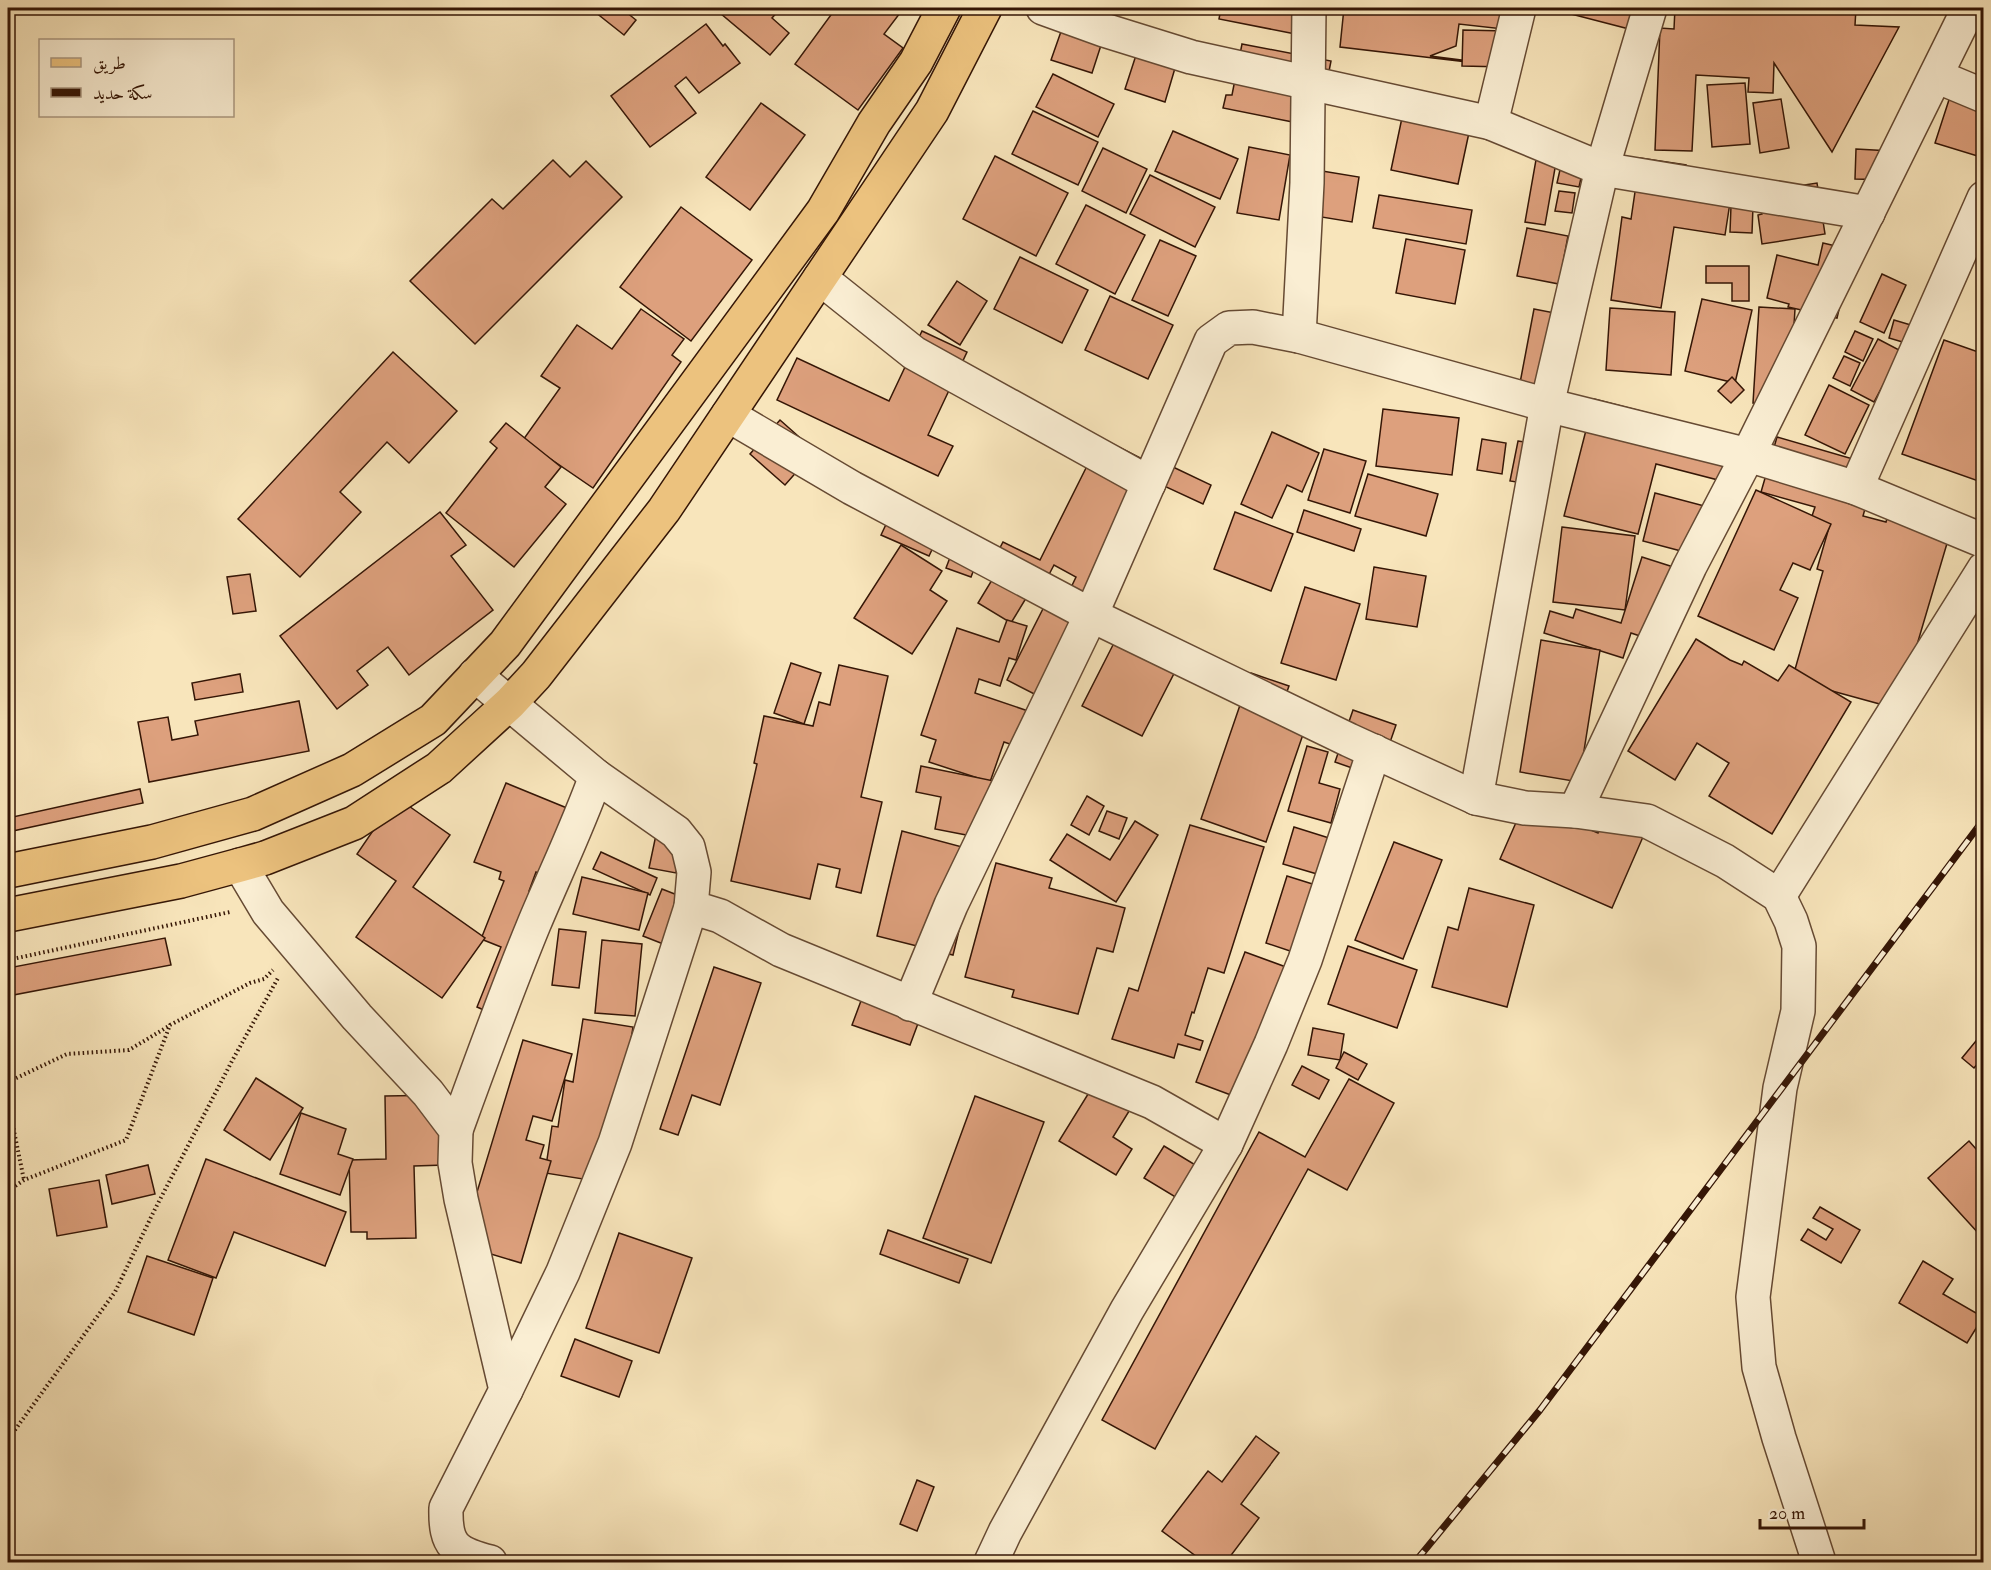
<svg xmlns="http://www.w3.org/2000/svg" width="1991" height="1570" font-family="'IM FELL Double Pica',Amiri,serif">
<rect width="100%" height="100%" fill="#f8e5bb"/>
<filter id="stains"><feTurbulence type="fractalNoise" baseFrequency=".00333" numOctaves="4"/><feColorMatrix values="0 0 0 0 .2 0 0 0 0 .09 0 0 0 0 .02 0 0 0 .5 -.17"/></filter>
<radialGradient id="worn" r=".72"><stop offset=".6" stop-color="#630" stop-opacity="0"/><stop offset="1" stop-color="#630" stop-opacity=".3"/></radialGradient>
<g fill="#dda07d" stroke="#351606" stroke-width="1.5">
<path d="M590,8H621L636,20L624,35Z"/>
<path d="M714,8H781L772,18L789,33L770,55Z"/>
<path d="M836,8H892L900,13L884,34L903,48L858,110L795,64Z"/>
<path d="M1221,8H1321L1316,38L1219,19Z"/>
<path d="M1344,8H1523L1521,31L1459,24L1456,46L1430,56L1469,61L1467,62L1340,47Z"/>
<path d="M1573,8H1639L1633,30L1571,14Z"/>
<path d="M1675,8H1750L1754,13L1757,8H1856L1855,25L1899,27L1832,152L1774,63L1773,93L1748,92L1749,78L1696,75L1692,151L1655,150L1660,28L1674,29Z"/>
<path d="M1064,23L1104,36L1092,73L1051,60Z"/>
<path d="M706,24L723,46L725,44L740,63L699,93L686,77L675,86L696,113L650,147L611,96Z"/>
<path d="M1463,30L1507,31L1505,67L1462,66Z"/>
<path d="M1242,44L1331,61L1318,127L1223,108L1226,95H1232Z"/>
<path d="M1139,46L1178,58L1165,102L1125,89Z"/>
<path d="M1958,72L1984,80V158L1935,143Z"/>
<path d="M1053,74L1114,104L1098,137L1036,107Z"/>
<path d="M1745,83L1750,144L1712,147L1707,85Z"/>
<path d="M1781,99L1789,148L1760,153L1753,103Z"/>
<path d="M761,103L805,135L750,210L706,177Z"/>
<path d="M1033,111L1098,142L1078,185L1012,154Z"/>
<path d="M1403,113L1470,128L1458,184L1391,170Z"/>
<path d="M1173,131L1238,159L1220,199L1155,171Z"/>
<path d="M1249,147L1290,155L1279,220L1237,213Z"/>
<path d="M1103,148L1147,169L1126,213L1082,191Z"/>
<path d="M1856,149L1891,151L1889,180L1855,179Z"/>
<path d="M1537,154L1557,157L1545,225L1525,222Z"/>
<path d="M995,156L1068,193L1036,256L963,219Z"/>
<path d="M1640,158L1686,165L1683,189L1731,196L1725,235L1674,227L1661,308L1611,300L1622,217L1631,219Z"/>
<path d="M553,160L570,177L586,161L622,197L475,344L410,281L492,199L503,209Z"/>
<path d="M1562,161L1584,165L1579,187L1557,183Z"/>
<path d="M1316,170L1359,177L1352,222L1309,215Z"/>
<path d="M1150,175L1215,207L1195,247L1130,214Z"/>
<path d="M1732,180H1754L1752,233L1730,232Z"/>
<path d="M1817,183L1825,234L1762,244L1758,215L1762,214L1758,192Z"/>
<path d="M1559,191L1575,193L1572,213L1555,211Z"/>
<path d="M1379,195L1472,210L1466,244L1373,228Z"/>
<path d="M1086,205L1145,235L1115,294L1056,264Z"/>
<path d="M681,207L752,260L691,341L620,287Z"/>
<path d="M1527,228L1568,236L1559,284L1517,276Z"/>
<path d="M1406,239L1465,250L1455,304L1396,293Z"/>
<path d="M1160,240L1196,256L1168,316L1132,300Z"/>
<path d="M1823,243L1853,250L1837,318L1788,307L1789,304L1767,298L1777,255L1818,265Z"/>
<path d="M1020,257L1088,290L1062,343L994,309Z"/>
<path d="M1706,266H1749V301H1732V283H1706Z"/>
<path d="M1882,274L1906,285L1884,333L1860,322Z"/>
<path d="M957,281L987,301L960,345L928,325Z"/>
<path d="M1110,296L1173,325L1148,379L1085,350Z"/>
<path d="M1702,299L1752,310L1735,383L1685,371Z"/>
<path d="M1759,307L1795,309L1789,406L1753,403Z"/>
<path d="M1610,308L1675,312L1671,375L1606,370Z"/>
<path d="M641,309L684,339L672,355L681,362L593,488L523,440L560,388L541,376L577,325L612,349Z"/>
<path d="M1534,309L1560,314L1546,388L1520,383Z"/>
<path d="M1894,320L1921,328L1916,346L1889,338Z"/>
<path d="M922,331L967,352L928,435L953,446L938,476L777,400L797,358L889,401Z"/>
<path d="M1855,331L1873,339L1863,361L1845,352Z"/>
<path d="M1878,339L1901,351L1874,402L1851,390Z"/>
<path d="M1944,340L1984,354V483L1902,454Z"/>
<path d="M393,352L457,411L409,463L387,442L340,492L361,512L300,577L238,519Z"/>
<path d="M1844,356L1860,363L1850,386L1833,378Z"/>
<path d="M1732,377L1744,390L1731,403L1718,391Z"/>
<path d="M1829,385L1869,405L1845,454L1805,435Z"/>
<path d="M1594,399L1734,435L1722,481L1656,464L1638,534L1564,516Z"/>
<path d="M1383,409L1459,418L1452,475L1376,466Z"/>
<path d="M780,420L815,451L785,485L750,454Z"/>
<path d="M506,423L561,467L545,487L566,504L514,567L446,513L497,448L490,442Z"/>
<path d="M1272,432L1319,453L1302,492L1287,485L1272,518L1241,504Z"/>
<path d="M1777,437L1877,466L1863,516L1886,522L1893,496L1956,513L1898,709L1792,680L1823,571L1817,569L1830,524L1811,519L1815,507L1761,492Z"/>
<path d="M1101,438L1164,470L1048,701L1007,680L1051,593L1065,600L1076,577L1054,565L1044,584L994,559L1003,542L1040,560Z"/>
<path d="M1482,439L1506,443L1502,474L1477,470Z"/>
<path d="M1518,441L1536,444L1529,484L1510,481Z"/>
<path d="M1324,449L1366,461L1350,513L1308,500Z"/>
<path d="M1173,467L1211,485L1203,504L1164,486Z"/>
<path d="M1368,474L1438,494L1426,536L1355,516Z"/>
<path d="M1756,490L1831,524L1810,570L1793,563L1780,590L1798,598L1774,650L1698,616Z"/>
<path d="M1655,493L1712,508L1700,556L1643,541Z"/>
<path d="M897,501L945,522L929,556L881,535Z"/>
<path d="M1304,510L1361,529L1354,551L1297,532Z"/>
<path d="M440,512L466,545L451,556L493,610L409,675L388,647L357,671L368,685L337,709L280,636Z"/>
<path d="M1235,512L1293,534L1271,591L1214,569Z"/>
<path d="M1562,527L1635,536L1625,610L1553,602Z"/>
<path d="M960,531L985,541L971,577L946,568Z"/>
<path d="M901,545L942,571L930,590L947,601L912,654L854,618Z"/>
<path d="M1642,557L1689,572L1649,639L1631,633L1623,658L1544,633L1550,611L1573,618L1576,609L1621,623Z"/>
<path d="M1001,565L1034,585L1011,623L978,603Z"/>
<path d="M1374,567L1426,576L1417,627L1366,619Z"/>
<path d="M250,574L256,611L233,614L227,577Z"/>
<path d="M1305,587L1360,604L1336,680L1281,663Z"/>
<path d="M1007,620L1027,626L1016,660L1009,658L1000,686L979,679L975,693L1034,713L1022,748L1004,742L990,782L929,762L936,740L921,735L957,628L999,642Z"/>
<path d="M1116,639L1184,654L1142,736L1082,706Z"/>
<path d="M1696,639L1730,660L1742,665L1744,661L1778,681L1789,665L1851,702L1772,834L1709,796L1729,763L1697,743L1675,780L1628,751Z"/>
<path d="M1541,640L1600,650L1579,782L1520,772Z"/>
<path d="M791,663L821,673L804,724L774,713Z"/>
<path d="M839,665L888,676L861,797L882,802L861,893L836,887L840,869L818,864L810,899L731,881L757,764L754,763L764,716L813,726L819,702L830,705Z"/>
<path d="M1251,673L1289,686L1281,708L1309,717L1266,842L1201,819Z"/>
<path d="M240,674L243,692L195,700L192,683Z"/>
<path d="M299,701L309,751L149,782L138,722L168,717L172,740L198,735L195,721Z"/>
<path d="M1353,710L1396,725L1378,777L1335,762Z"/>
<path d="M1307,746L1328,752L1319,783L1340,789L1331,823L1288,811Z"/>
<path d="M921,766L994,781L982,838L935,829L941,797L916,792Z"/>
<path d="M506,783L584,815L557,881L536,872L529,891L551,899L502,1018L477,1007L501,947L481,939L504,881L499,879L501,872L474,862Z"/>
<path d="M140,789L143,803L8,832V818Z"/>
<path d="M1087,796L1104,806L1089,835L1071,825Z"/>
<path d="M396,797L450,835L413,887L485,938L442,998L356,937L396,881L357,854Z"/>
<path d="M1525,802L1598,833L1607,813L1646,830L1612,908L1500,859Z"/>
<path d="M1107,811L1127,818L1119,839L1099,831Z"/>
<path d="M1135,821L1158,835L1116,902L1050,860L1067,834L1110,860Z"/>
<path d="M1190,825L1264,847L1224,973L1208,968L1194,1013L1192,1012L1185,1035L1203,1041L1200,1050L1178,1044L1174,1058L1112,1039L1129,988L1138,991Z"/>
<path d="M1294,827L1345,843L1334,879L1283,864Z"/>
<path d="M657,830L683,834L676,873L649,868Z"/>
<path d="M902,831L966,848V902L953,955L877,936Z"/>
<path d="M1394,842L1442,860L1403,959L1355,940Z"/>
<path d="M601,852L657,878L650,895L593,869Z"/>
<path d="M996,863L1052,878L1049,888L1125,908L1113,952L1097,948L1078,1014L1012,997L1014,990L965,977Z"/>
<path d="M1287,876L1338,892L1308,957L1266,943Z"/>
<path d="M582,877L648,893L639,930L573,914Z"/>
<path d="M1469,888L1534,905L1507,1007L1432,987L1448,927L1458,930Z"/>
<path d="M662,889L695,902L676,949L643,936Z"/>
<path d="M559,929L586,932L579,988L552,985Z"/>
<path d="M165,938L171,965L8,996V968Z"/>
<path d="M602,940L642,944L635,1016L595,1013Z"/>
<path d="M1348,946L1417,970L1397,1028L1328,1004Z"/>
<path d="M1245,952L1305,974L1255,1104L1196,1082Z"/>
<path d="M714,967L761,983L720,1105L692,1095L678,1135L660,1129Z"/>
<path d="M868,982L926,1002L910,1045L852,1025Z"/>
<path d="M583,1019L633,1027L608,1183L545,1173L552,1126L558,1127L565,1080L573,1082Z"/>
<path d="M1313,1028L1344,1034L1340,1060L1308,1055Z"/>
<path d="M1980,1036L1984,1040V1056L1974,1068L1962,1058Z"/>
<path d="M523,1040L572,1054L552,1121L533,1116L526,1140L544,1145L540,1158L551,1161L521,1263L461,1245Z"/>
<path d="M1344,1052L1367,1064L1358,1080L1336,1068Z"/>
<path d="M1106,1065L1144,1087L1113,1137L1132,1149L1116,1175L1059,1141Z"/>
<path d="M1302,1066L1329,1080L1319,1099L1292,1085Z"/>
<path d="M256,1078L303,1108L270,1160L224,1130Z"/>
<path d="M1349,1079L1394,1103L1347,1190L1308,1169L1155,1449L1102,1420L1259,1132L1305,1157Z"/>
<path d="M444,1095L445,1165L414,1166L416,1238L367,1239V1232H351L349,1160L386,1159L385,1096Z"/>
<path d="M975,1096L1044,1122L991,1263L923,1238Z"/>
<path d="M301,1113L346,1129L338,1154L353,1159L340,1195L280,1174Z"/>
<path d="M1969,1141L1984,1158V1232L1980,1235L1928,1178Z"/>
<path d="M1164,1146L1202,1169L1182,1201L1144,1178Z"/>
<path d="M206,1159L346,1212L325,1266L234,1232L216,1278L168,1260Z"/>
<path d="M148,1165L155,1194L112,1204L106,1175Z"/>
<path d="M99,1180L107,1227L57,1236L49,1189Z"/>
<path d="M1820,1207L1860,1230L1841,1263L1801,1240L1808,1229L1826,1240L1833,1229L1813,1218Z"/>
<path d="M888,1230L968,1259L959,1283L880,1254Z"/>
<path d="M619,1233L692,1258L659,1353L586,1328Z"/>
<path d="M147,1256L213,1278L194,1335L128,1312Z"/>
<path d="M1923,1261L1953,1279L1943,1294L1983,1317L1967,1343L1899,1303Z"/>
<path d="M575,1339L632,1361L619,1397L561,1376Z"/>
<path d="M1256,1436L1279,1453L1241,1504L1259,1518L1226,1562H1204L1162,1531L1208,1471L1222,1482Z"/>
<path d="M917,1480L934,1487L917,1531L900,1524Z"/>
</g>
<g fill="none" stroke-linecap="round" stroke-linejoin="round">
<g stroke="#664a33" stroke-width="36">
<g id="minor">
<path d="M1043,8L1104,30L1191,57L1491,123L1602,169L1868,213"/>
<path d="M1936,76L1984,96"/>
<path d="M1491,123L1519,8"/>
<path d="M820,278L914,353L1149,483"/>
<path d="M1299,336L1307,183L1309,8"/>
<path d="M728,415L852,488L1091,615L1349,740L1476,798L1525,808L1575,811L1647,821L1725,861L1779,896L1791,921L1799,946L1798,1011L1780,1088L1753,1297L1759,1367L1779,1438L1819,1562"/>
<path d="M1856,488L1984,198"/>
<path d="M475,675L596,776L676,832L688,847L694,872L691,907L720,916L781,950L1152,1102L1226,1144L1127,1310L1005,1532L991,1562"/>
<path d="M1476,798L1547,405L1602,169L1650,8"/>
<path d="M1575,811L1690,566L1748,455L1969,8"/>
<path d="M240,865L268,912L357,1017L428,1093L456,1130L455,1163L461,1199L506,1390L446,1508C445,1546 455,1553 490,1562"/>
<path d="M1779,896L1984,569"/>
<path d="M910,1004L951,905L1091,615L1211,341L1229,328L1253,327L1299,336L1547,405L1748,455L1856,488L1984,541"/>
<path d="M456,1130C481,1061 506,992 534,924C555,874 578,826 596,776"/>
<path d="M1226,1144L1271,1044L1305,960L1374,751"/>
<path d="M506,1390L563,1272L615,1143L691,907"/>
</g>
</g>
<g stroke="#351606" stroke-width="36">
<g id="major">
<path d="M8,871L152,842L253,814L352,770L433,720L505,644L823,211L874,123L916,62L944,8"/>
<path d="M8,915L181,881L240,865L265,858L354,823L439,768L510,703L536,675L664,510L932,111L985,8"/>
</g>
</g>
<g stroke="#351606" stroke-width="4" stroke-dasharray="1.5 3" stroke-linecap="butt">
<path d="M8,960L230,912"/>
<path d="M8,1082L67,1054L129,1050L169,1026"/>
<path d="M8,1102L24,1180"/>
<path d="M8,1191L24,1180L126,1140L170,1025L250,983L264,979L273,970"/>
<path d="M8,1434H12L115,1292L154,1211L232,1061L278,978"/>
</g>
<use href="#minor" stroke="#faeed3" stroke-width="33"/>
<use href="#major" stroke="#ecc27e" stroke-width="33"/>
<g stroke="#351606" stroke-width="7">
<path id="rail" d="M1415,1562L1540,1410L1984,819"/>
</g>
<use href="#rail" stroke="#faeed3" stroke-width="4.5" stroke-dasharray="14" stroke-linecap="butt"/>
</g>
<rect width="1991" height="1570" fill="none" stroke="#f8e5bb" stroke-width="30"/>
<rect x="9" y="9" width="1973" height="1552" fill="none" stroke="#351606" stroke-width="3"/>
<rect x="15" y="15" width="1961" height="1540" fill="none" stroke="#351606" stroke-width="1.5"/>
<rect x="39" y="39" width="195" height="78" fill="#faeed3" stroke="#ab9881" stroke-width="1.5"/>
<rect x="51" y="58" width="30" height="9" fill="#ecc27e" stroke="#ab9881" stroke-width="1.5"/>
<text x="93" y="69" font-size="18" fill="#351606">طريق</text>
<rect x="51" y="88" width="30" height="9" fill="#351606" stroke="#ab9881" stroke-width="1.5"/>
<text x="93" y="99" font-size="18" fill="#351606">سكة حديد</text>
<path d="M1760 1519v9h104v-9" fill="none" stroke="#351606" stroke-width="3"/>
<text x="1769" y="1519" font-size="18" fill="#351606" stroke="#faeed3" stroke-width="4.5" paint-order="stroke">20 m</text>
<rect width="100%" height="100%" filter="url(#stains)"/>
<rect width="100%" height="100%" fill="url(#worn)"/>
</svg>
